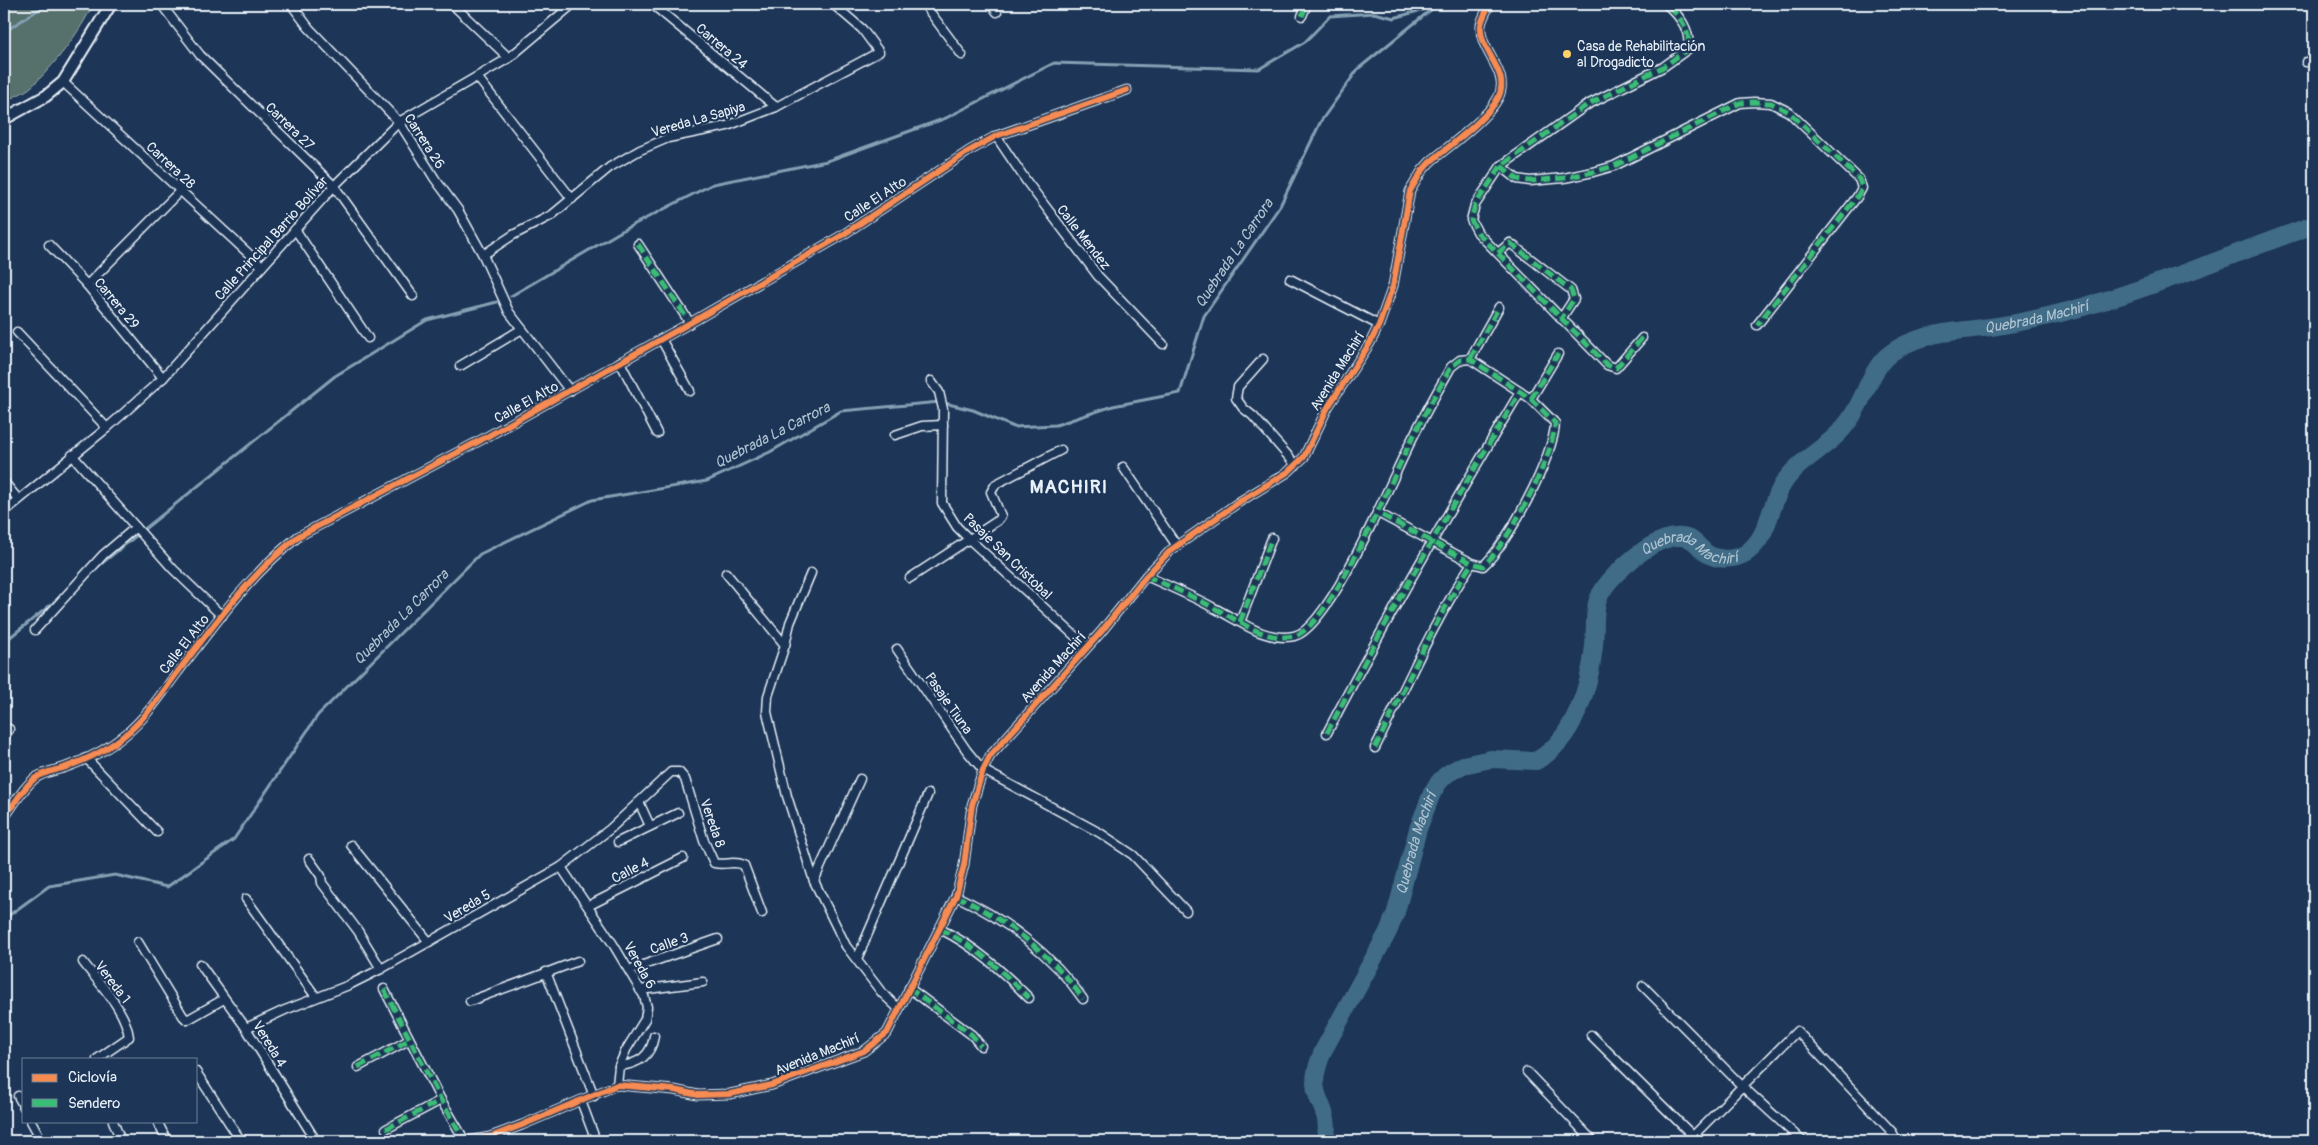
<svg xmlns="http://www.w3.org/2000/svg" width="2318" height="1145" font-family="Pangolin,sans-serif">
<rect width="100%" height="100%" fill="#1d3557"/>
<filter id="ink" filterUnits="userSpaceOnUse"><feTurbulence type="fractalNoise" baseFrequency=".02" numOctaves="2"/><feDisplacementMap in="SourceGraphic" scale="10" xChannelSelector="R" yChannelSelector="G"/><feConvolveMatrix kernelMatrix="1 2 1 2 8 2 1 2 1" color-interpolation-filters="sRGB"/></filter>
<g filter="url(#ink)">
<path fill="#566f6c" stroke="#9fb0b2" d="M4,4H93C81,31 53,67 31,87C24,93 12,97 4,102Z"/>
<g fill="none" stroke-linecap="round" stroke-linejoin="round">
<g stroke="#84a1b4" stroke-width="3">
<path d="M4,32L47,4"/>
<path d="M511,296L625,229L713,184L827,161L946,118L1054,63L1259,69L1305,42L1330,16L1374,13L1394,18L1432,7"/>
<path d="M96,568L335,376L427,320L497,302"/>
<path d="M4,642L62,596"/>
<path d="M4,919L49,886L115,875L167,887L234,839L318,715L480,554L592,500L707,481L770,452L841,411L940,402L973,410L1014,427L1056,425L1113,406L1180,393L1204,316L1280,206L1321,121L1358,69L1438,4"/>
</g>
<path stroke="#416c87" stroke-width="18" id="s1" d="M1325,1141C1332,1112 1316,1105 1315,1083C1315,1071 1319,1061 1323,1051L1388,932L1396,912L1418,829L1432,793L1439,782L1447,774L1463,765L1491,759L1536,761C1574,740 1590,687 1594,646C1597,612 1589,601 1616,574C1632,558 1665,529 1690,539C1696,542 1701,549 1706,553C1718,561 1735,560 1746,553C1769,538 1769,506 1783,484C1799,458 1831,447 1848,422C1863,403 1868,376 1885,358C1911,333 1957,331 1991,327C2103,311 2208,262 2314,225"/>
<g stroke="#e8f1f8" stroke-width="11">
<g id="minor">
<path d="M161,4L200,55L334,186L413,296"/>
<path d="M291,4L309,28L399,122L435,179L458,210L483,255L509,312L570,391"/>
<path d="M452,4L509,58"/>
<path d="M652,4L776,107"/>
<path d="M924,4L962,55"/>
<path d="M991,4L997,12"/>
<path d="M1302,16L1307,4"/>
<path d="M2306,62L2314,63"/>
<path d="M478,78L572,199"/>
<path d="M63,82L262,266"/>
<path d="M996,136L1027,182L1098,276L1163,344"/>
<path d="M1501,166L1517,179L1530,181L1564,178L1593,172L1614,166L1740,103L1754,102L1771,103L1789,112L1859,179L1862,188L1857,197L1757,325"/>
<path d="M295,229L368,338"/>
<path d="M638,244L690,323"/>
<path d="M49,245L87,285L163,378"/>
<path d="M1498,253L1510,243L1571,290L1574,299L1561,319"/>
<path d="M483,255L513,235L552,215L610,167L640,150L668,138L727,126L776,107L879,52L862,29L833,4"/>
<path d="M1290,279L1379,325"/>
<path d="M87,285L180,191"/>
<path d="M17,332L107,428"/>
<path d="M1642,338L1616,368L1607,365L1478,233L1471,220L1475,205L1501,166L1587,105L1663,67L1688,49C1691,30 1680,16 1666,4"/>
<path d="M661,339L690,391"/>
<path d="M1263,359L1238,387L1236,398L1243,408L1253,416L1296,465"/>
<path d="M1470,359L1499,307"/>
<path d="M620,362L657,433"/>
<path d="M460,366L522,329"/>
<path d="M931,381L939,392L943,409L942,503L957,527L969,539L1087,647"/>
<path d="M1531,399L1558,354"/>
<path d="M895,435L922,426L943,425"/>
<path d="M72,455L173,569L222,616"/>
<path d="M1123,467L1177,546"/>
<path d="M4,482L18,499"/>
<path d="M4,512L107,428L163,378L334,186L399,122L509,58L573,4"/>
<path d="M726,573L785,645"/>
<path d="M811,573L790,623L785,645L768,696L767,712L787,796L814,881L846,946L882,993L899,1009"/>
<path d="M1146,576C1169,586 1192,596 1214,608C1239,620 1264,642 1294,636C1329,629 1391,481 1408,447C1421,420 1436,394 1451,367L1460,360L1470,359L1531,399L1555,423C1555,454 1507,546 1483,566L1472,563L1378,513"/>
<path d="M910,578L997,521L1001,516L991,492L996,484L1061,450"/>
<path d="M1240,622L1272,538"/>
<path d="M35,630L103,555L136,527"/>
<path d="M897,649L967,751L983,770L1100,833L1133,855L1186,911"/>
<path d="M1327,733C1387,617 1453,504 1520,392"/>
<path d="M4,737L9,729"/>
<path d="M1375,748C1406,686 1434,621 1472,563"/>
<path d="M86,758L157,832"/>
<path d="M639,802L650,826"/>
<path d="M4,818C13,806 22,789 34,779C44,771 55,771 66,767C86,760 110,748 126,734C146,718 162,693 177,673C212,627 253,571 299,536L481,440L690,323L841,236L969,151L996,136L1127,90"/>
<path d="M618,842L678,813"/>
<path d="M351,845L429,942"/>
<path d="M309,859L321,876L322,883L358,931L381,969"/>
<path d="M561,867L613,944L644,996L647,1007L645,1019L626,1050L619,1066L617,1085"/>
<path d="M814,881L860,779"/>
<path d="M956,896C1004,918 1053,955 1083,999"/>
<path d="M246,899L316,997"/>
<path d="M588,906L683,858"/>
<path d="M940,929C975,946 1002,971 1029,998"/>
<path d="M138,942L183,1016L187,1020L224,999"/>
<path d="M857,959L928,794"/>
<path d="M83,962C100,985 125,1008 129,1037L97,1059"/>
<path d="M200,964L246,1028L316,1141"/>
<path d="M629,970L718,939"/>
<path d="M546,972L594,1096"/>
<path d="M1643,986L1742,1086L1802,1141"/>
<path d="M909,988L972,1035L981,1046"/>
<path d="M384,989L441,1100L465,1141"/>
<path d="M640,990L703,982"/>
<path d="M470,1001L578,961"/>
<path d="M246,1028L285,1010L349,985L381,969L561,867L610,829L671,772H679L685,779L704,841L714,863C725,866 733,860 744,865L762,913"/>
<path d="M1591,1035L1698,1141"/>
<path d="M619,1066C639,1064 651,1056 654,1036"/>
<path d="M358,1067L409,1040"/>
<path d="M196,1072L241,1141"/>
<path d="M1527,1072L1593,1141"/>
<path d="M18,1096L24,1107"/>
<path d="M581,1101L596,1141"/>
<path d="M31,1121L42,1141"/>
<path d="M113,1121L121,1141"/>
<path d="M157,1121L167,1141"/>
<path d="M386,1129L441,1100"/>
<path d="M1693,1136L1797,1031L1892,1132L1897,1141"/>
<path d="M468,1141L490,1137L522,1125L617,1085L674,1090L698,1095L730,1094L772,1085L864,1051L887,1033L956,896L964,865L972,805L983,770L990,756L1101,632L1146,576L1171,550L1239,502L1288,472L1304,457L1328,407L1370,343L1379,325L1393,286L1410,191L1422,171L1430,162C1448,147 1488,118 1498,98C1512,72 1478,51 1481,25C1482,18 1487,10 1490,4"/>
</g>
</g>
<g stroke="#e8f1f8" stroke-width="14">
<path id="tertiary" d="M4,119L46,96L63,82L111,4"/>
</g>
<use href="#minor" stroke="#1d3557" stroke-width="8"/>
<use href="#tertiary" stroke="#1d3557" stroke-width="10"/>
<g stroke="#3abd76" stroke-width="5" stroke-dasharray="10 5" stroke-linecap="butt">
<path d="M1302,16L1307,4"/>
<path d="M1501,166L1517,179L1530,181L1564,178L1593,172L1614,166L1740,103L1754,102L1771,103L1789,112L1859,179L1862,188L1857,197L1757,325"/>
<path d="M638,244L690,323"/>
<path d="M1498,253L1510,243L1571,290L1574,299L1561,319"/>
<path d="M1642,338L1616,368L1607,365L1478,233L1471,220L1475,205L1501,166L1587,105L1663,67L1688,49C1691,30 1680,16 1666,4"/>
<path d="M1470,359L1499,307"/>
<path d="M1531,399L1558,354"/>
<path d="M1146,576C1169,586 1192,596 1214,608C1239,620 1264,642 1294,636C1329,629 1391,481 1408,447C1421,420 1436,394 1451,367L1460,360L1470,359L1531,399L1555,423C1555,454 1507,546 1483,566L1472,563L1378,513"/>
<path d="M1240,622L1272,538"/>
<path d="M1327,733C1387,617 1453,504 1520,392"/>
<path d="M1375,748C1406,686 1434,621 1472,563"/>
<path d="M956,896C1004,918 1053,955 1083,999"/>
<path d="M940,929C975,946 1002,971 1029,998"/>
<path d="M909,988L972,1035L981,1046"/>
<path d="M384,989L441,1100L465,1141"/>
<path d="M358,1067L409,1040"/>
<path d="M386,1129L441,1100"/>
</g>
<g stroke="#1d3557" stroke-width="9">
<g id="cycleway">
<path d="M4,818C13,806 22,789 34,779C44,771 55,771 66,767C86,760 110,748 126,734C146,718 162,693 177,673C212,627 253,571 299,536L481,440L690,323L841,236L969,151L996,136L1127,90"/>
<path d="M468,1141L490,1137L522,1125L617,1085L674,1090L698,1095L730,1094L772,1085L864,1051L887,1033L956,896L964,865L972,805L983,770L990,756L1101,632L1146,576L1171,550L1239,502L1288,472L1304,457L1328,407L1370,343L1379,325L1393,286L1410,191L1422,171L1430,162C1448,147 1488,118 1498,98C1512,72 1478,51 1481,25C1482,18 1487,10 1490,4"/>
</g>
</g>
<use href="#cycleway" stroke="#f68b52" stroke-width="6"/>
</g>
</g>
<circle fill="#ffd166" stroke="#1d3557" stroke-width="2" cx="1567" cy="54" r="5"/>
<g text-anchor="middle" stroke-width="4.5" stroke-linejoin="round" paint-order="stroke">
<g font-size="14" fill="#e8f1f8" stroke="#1d3557">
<text transform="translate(722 46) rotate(40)" y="5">Carrera 24</text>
<text transform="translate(698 119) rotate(-16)" y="5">Vereda La Sapiya</text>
<text transform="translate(290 126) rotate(44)" y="5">Carrera 27</text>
<text transform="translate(425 141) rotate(57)" y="5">Carrera 26</text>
<text transform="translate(171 165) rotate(43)" y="5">Carrera 28</text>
<text transform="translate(875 199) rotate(-33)" y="5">Calle El Alto</text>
<text transform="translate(1084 237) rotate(52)" y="5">Calle Mendez</text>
<text transform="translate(271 238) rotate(-48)" y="5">Calle Principal Barrio Bolívar</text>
<text transform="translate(117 303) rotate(50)" y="5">Carrera 29</text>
<text transform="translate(1337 371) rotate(-58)" y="5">Avenida Machirí</text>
<text transform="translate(526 402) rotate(-29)" y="5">Calle El Alto</text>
<text transform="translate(1008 556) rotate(44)" y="5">Pasaje San Cristobal</text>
<text transform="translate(184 644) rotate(-52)" y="5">Calle El Alto</text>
<text transform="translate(1053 667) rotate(-48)" y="5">Avenida Machirí</text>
<text transform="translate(949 703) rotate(55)" y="5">Pasaje Tiuna</text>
<text transform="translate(713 823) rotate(71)" y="5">Vereda 8</text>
<text transform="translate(630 870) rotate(-27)" y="5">Calle 4</text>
<text transform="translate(467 906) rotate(-31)" y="5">Vereda 5</text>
<text transform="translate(669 943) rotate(-19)" y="5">Calle 3</text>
<text transform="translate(640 965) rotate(61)" y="5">Vereda 6</text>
<text transform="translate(113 982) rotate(53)" y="5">Vereda 1</text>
<text transform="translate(270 1044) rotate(58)" y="5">Vereda 4</text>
<text transform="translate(817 1054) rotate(-22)" y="5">Avenida Machirí</text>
</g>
<g font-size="14" fill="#e8f1f8" stroke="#1d3557" text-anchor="start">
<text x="1577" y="51">Casa de Rehabilitación<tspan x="1577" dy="16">al Drogadicto</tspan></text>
</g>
<g font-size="15" font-style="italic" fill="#aec2d0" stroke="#1d3557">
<text transform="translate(1234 253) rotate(-56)" y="5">Quebrada La Carrora</text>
<text dy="5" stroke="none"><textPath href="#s1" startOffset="1255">Quebrada Machirí</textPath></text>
<text transform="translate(772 435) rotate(-27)" y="5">Quebrada La Carrora</text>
<text dy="5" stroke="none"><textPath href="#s1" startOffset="790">Quebrada Machirí</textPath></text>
<text transform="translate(401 617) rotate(-45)" y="5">Quebrada La Carrora</text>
<text dy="5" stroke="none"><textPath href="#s1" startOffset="322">Quebrada Machirí</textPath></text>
</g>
<g font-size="19" font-weight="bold" letter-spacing="1" fill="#e8f1f8" stroke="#1d3557">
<text x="1069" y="493">MACHIRI</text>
</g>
</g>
<rect width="2318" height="1145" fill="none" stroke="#1d3557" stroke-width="20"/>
<rect x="10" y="10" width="2298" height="1125" fill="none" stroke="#e8f1f8" stroke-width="2" filter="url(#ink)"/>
<rect x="22" y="1058" width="175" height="65" fill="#1d3557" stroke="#6e8097"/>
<rect x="32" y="1074" width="25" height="8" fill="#f68b52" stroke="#6e8097"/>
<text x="68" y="1082" font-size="15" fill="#e8f1f8">Ciclovía</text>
<rect x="32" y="1099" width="25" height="8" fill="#3abd76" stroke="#6e8097"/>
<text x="68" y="1108" font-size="15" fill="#e8f1f8">Sendero</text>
</svg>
